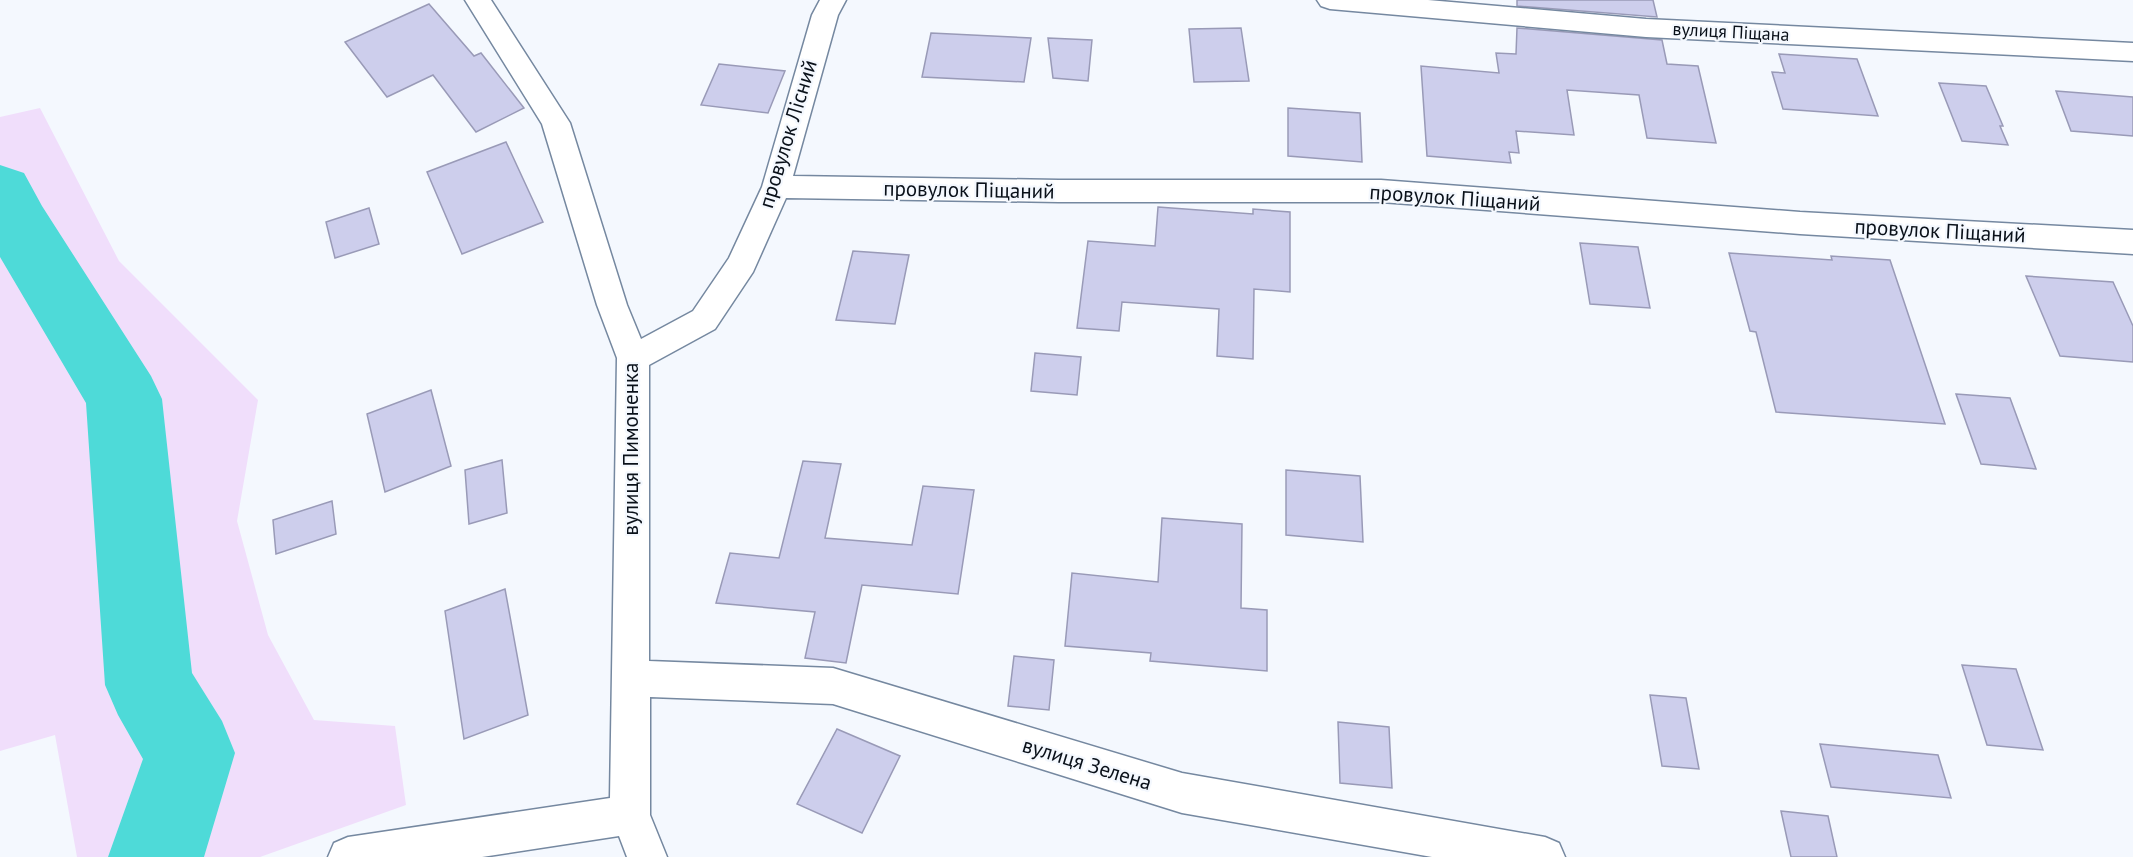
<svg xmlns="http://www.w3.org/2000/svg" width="2133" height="857" font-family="'PT Sans',sans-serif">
<rect width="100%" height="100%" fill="#f4f8fe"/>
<path fill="#f0defb" d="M40,108L119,261L258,400L237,521L268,635L314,720L395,726L406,805L260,857H77L55,735L0,751V117Z"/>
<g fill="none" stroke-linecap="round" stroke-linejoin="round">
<path fill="#4edad8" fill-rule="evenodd" d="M0,165L24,173L42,206L151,376L162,399L192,673L222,721L235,753L204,857H108L143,759L118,715L105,685L86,403L0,257Z"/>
</g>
<g fill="#cdceec" stroke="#999ab7" stroke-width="1.5">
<path d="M1517,0H1653L1657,17L1517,6Z"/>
<path d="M429,4L474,56L481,53L524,108L476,132L433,75L387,97L345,42Z"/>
<path d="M1241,28L1249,81L1194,82L1189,29Z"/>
<path d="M1517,28L1662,40L1667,64L1698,66L1716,143L1647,138L1639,95L1567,90L1574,135L1516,131L1519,153L1509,152L1511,163L1427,156L1421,66L1499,73L1496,53L1516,54Z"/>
<path d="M931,33L1031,38L1024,82L922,77Z"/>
<path d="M1048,38L1092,40L1088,81L1053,78Z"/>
<path d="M1779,54L1857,59L1878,116L1783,109L1772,72L1785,73Z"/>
<path d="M719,64L785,71L768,113L701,105Z"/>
<path d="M1939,83L1986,86L2003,126H2000L2008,145L1962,141Z"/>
<path d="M2056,91L2133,97V136L2071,131Z"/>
<path d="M1288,108L1360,113L1362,162L1288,156Z"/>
<path d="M506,142L543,222L462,254L427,172Z"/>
<path d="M1158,207L1253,214V209L1290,212V292L1254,289L1253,359L1217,356L1219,309L1122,302L1119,331L1077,328L1088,241L1155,246Z"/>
<path d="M369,208L379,244L335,258L326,222Z"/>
<path d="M1580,243L1638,247L1650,308L1590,304Z"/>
<path d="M853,251L909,255L895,324L836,320Z"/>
<path d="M1729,253L1832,260L1831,256L1890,260L1945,424L1776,412L1756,332L1750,331Z"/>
<path d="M2026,276L2113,282L2133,326V362L2060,356Z"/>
<path d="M1035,353L1081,357L1077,395L1031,391Z"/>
<path d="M431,390L451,466L385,492L367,414Z"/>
<path d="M1956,394L2010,398L2036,469L1981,464Z"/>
<path d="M502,460L507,513L469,524L465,470Z"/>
<path d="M803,461L841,464L825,538L912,545L923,486L974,490L958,594L862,585L846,663L805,658L815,612L716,603L730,553L779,558Z"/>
<path d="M1286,470L1360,476L1363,542L1286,535Z"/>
<path d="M332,501L336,534L276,554L273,520Z"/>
<path d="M1162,518L1242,524L1241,608L1267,610V671L1150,661L1151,653L1065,646L1072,573L1158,582Z"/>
<path d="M505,589L528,715L464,739L445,611Z"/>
<path d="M1014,656L1054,660L1049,710L1008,706Z"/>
<path d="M1962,665L2016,669L2043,750L1987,745Z"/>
<path d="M1650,695L1686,698L1699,769L1662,766Z"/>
<path d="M1338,722L1389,727L1392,788L1340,783Z"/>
<path d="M837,729L900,756L862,833L797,804Z"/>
<path d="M1820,744L1938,755L1951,798L1831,787Z"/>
<path d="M1781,811L1828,816L1837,857H1791Z"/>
</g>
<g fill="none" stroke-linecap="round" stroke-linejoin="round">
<g stroke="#7588a0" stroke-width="3">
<g id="minor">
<path d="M465,0H491L570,123L627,305L641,339L693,311L729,258L762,187L812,15L820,0H846L838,15L793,176L1059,180H1381L1800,212L2133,230V254L1800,234L1381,202H1059L786,198L753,272L715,329L649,365V661L833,668L1182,773L1545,837L1559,843L1565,857H1432L1182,813L833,704L650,697V815L667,857H627L619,836L482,857H328L334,843L348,837L610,798L617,358L597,305L542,124Z"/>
<path d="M1317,0H1428L1646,19L2133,43V61L1646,37L1330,9L1321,6Z"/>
</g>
</g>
<use href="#minor" fill="#fff" fill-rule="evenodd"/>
</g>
<g text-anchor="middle" stroke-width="4.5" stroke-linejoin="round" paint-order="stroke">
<g font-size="18" fill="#091019" stroke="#f4f8fe">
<text transform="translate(1731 32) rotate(3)" y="6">вулиця Піщана</text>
</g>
<g font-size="21" fill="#091019" stroke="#f4f8fe">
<text transform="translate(788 134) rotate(-73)" y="7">провулок Лісний</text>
<text transform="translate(969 190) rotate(1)" y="7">провулок Піщаний</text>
<text transform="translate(1455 198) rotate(4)" y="7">провулок Піщаний</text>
<text transform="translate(1940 231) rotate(3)" y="7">провулок Піщаний</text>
<text transform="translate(631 449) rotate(-90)" y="7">вулиця Пимоненка</text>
<text transform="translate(1087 764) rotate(17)" y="7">вулиця Зелена</text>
</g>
</g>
</svg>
